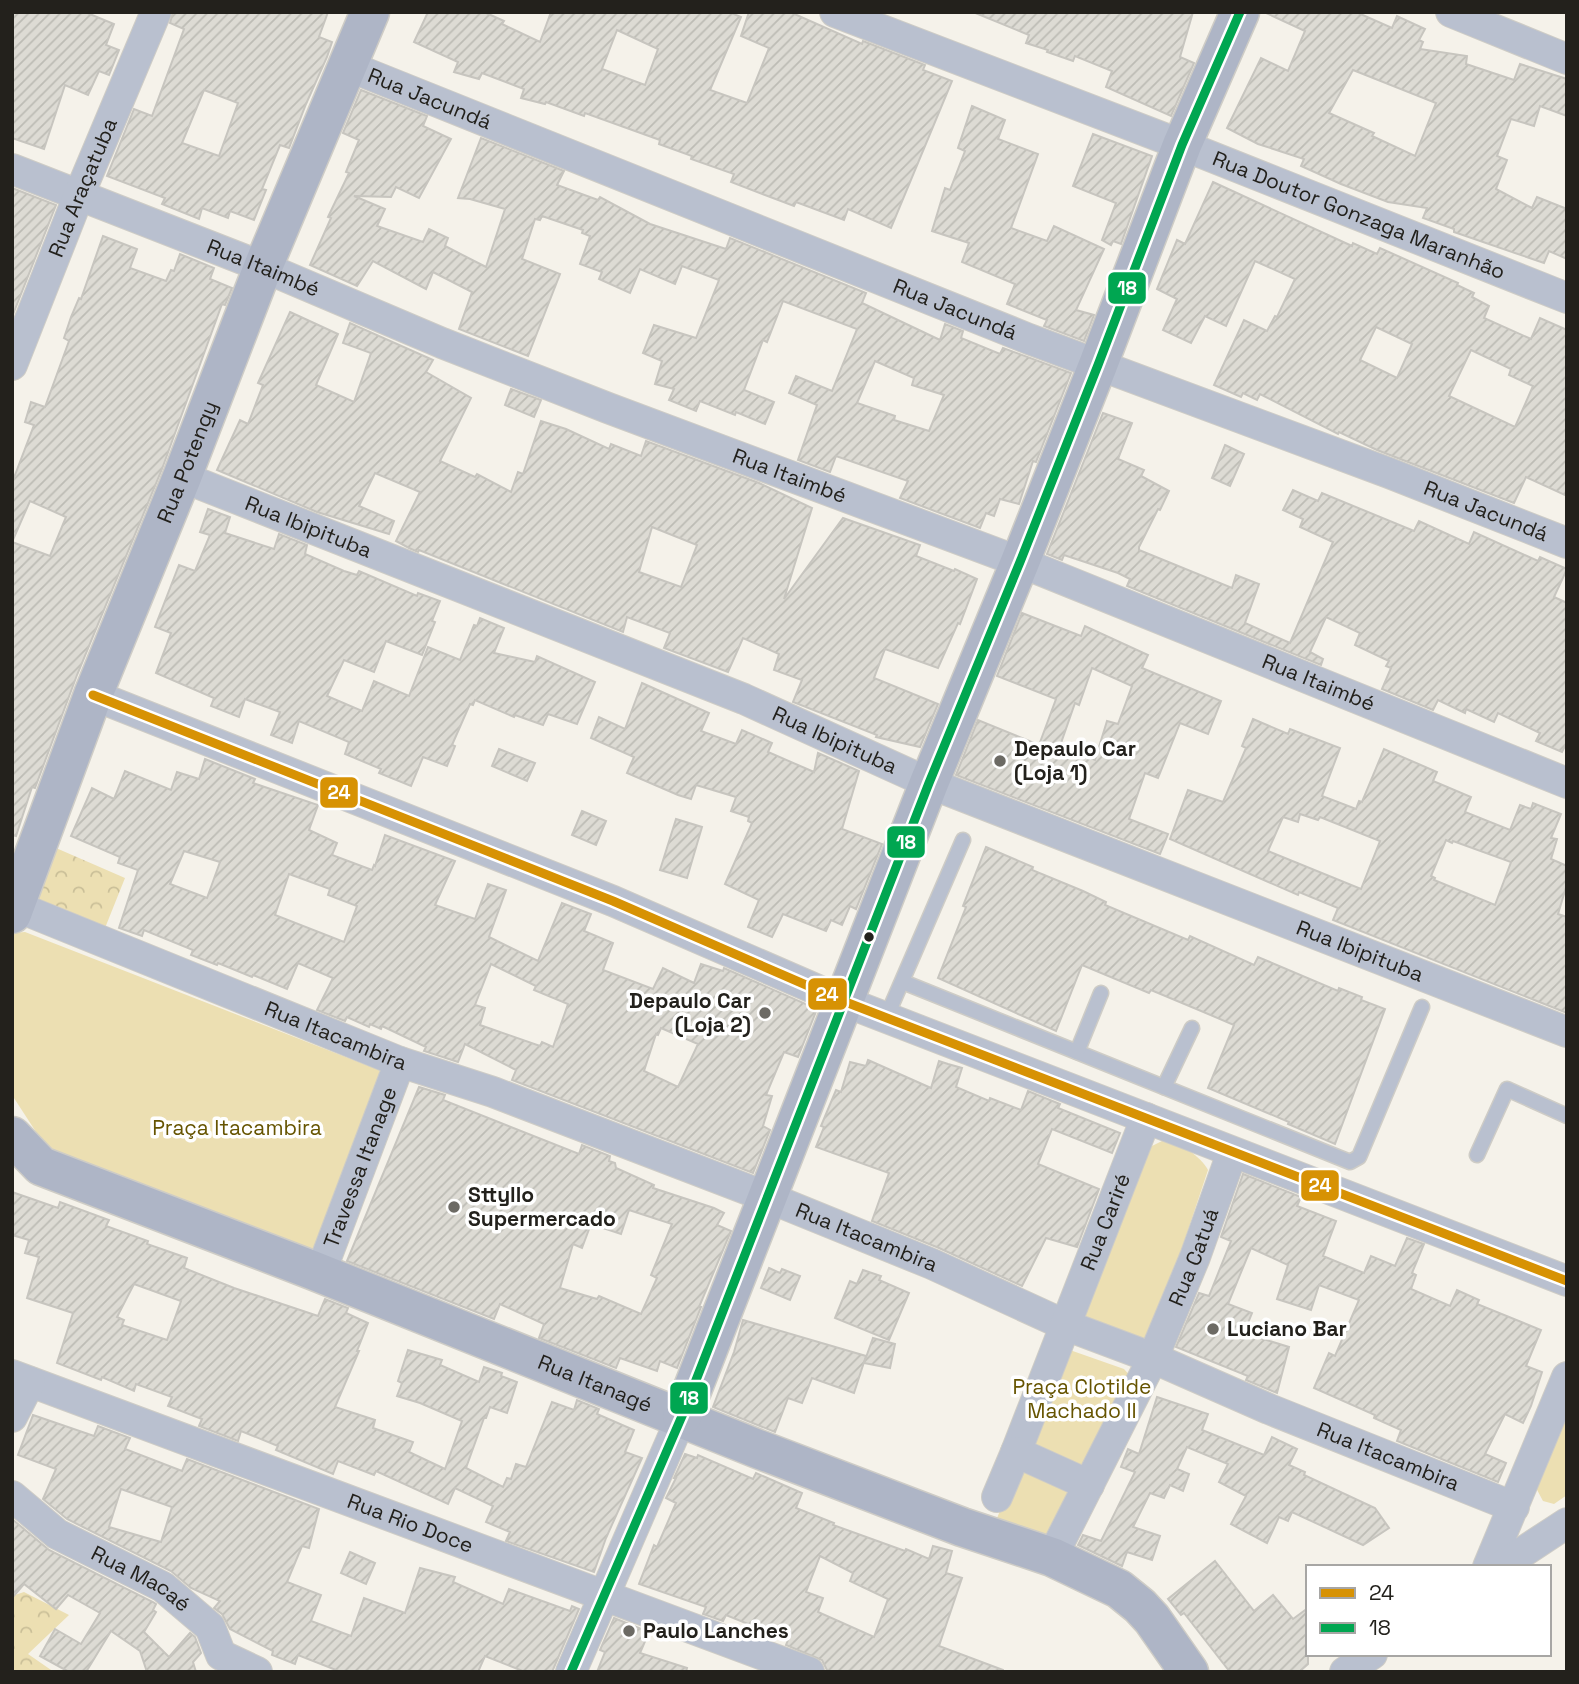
<svg xmlns="http://www.w3.org/2000/svg" width="1579" height="1684" font-family="'Space Grotesk',sans-serif">
<defs>
<pattern id="forest-crowns" width="20" height="18" patternUnits="userSpaceOnUse" patternTransform="scale(1.75)"><rect width="20" height="18" fill="#ecdfb2"/><path d="M2 6a3 3 0 1 1 6 0M12 15a3 3 0 1 1 6 0" fill="none" stroke="#cabf98"/></pattern>
<pattern id="building-hatch" width="6" height="6" patternUnits="userSpaceOnUse" patternTransform="scale(1.75)"><rect width="6" height="6" fill="#dddbd4"/><path d="M-1 1l2-2M0 6l6-6M5 7l2-2" fill="none" stroke="#bdbcb5"/></pattern>
</defs>
<rect width="100%" height="100%" fill="#f5f2ea"/>
<g fill="url(#forest-crowns)">
<path d="M56,848L125,878L103,933L31,901Z"/>
<path d="M24,1592L69,1615L28,1654L54,1672H12V1596Z"/>
</g>
<g fill="#ecdfb2">
<path d="M25,932L379,1070L386,1085L312,1270L65,1161L38,1135L12,1095V937L14,933Z"/>
<path d="M1164,1140C1180,1142 1201,1157 1208,1170L1148,1350L1074,1312L1148,1148Z"/>
<path d="M1067,1349L1124,1369L1131,1377L1050,1543L994,1526L1059,1359Z"/>
<path d="M1567,1407V1495L1554,1504L1543,1501L1535,1486Z"/>
</g>
<g fill="url(#building-hatch)" stroke="#c7c5bf" stroke-width="2" fill-rule="evenodd">
<path d="M12,12H85L114,24L106,45L119,50L109,75L99,71L88,95L65,85L44,149L12,138Z"/>
<path d="M173,12H328L319,37L332,42L327,57L306,104L289,148L280,145L262,189L266,190L254,220L230,211L228,218L202,208L199,219L162,204L165,198L107,176L134,109L152,116L184,29L170,23ZM204,90L238,103L219,156L182,143Z"/>
<path d="M428,12H484L504,21L502,24L540,42L551,12H729L741,17L710,90L747,103L769,48L741,36L749,12H790L862,44L863,41L925,65L923,70L952,81L891,228L848,209L844,220L796,202L794,206L731,182L734,174L691,159L692,156L659,144L660,140L585,113L584,116L546,102L545,104L521,98L524,89L482,73L479,79L454,72L458,62L414,42ZM617,30L658,49L645,85L602,69Z"/>
<path d="M973,12H1193L1180,57L1194,63L1171,116L1106,87L1112,71L1075,56L1073,61L1047,52L1048,50L1026,43L1029,35Z"/>
<path d="M1264,12H1356L1392,28L1397,16L1425,29L1419,40L1423,42L1420,49L1467,56L1466,64L1514,80L1520,64L1567,79V116L1540,106L1534,126L1511,119L1497,156L1507,160L1496,189L1532,208L1537,197L1567,209V259L1549,251L1544,263L1454,232V229L1423,218L1427,208L1388,202L1341,184L1301,166L1304,159L1258,144L1227,128L1261,58L1288,71L1305,31ZM1353,70L1436,103L1415,156L1372,136L1374,133L1329,113Z"/>
<path d="M361,90L427,116L423,126L451,139L419,198L396,187L391,197L354,196L385,209L377,226L423,242L429,229L448,238L445,246L486,267L505,209L470,199L458,198L481,138L564,171L557,185L598,200L600,197L650,224L726,249L730,238L866,293L862,303L940,340L945,324L963,331L961,338L1000,354L1003,348L1071,373L1036,462L1033,461L1019,504L1000,499L994,516L986,513L980,528L900,498L908,481L836,456L830,472L798,460L817,405L789,393L796,376L832,391L857,329L783,301L767,342L763,340L744,390L774,402L765,424L736,412L735,415L700,401L696,411L669,400L674,389L655,384L662,361L643,353L654,325L696,338L719,280L682,266L675,284L640,269L630,293L599,279L602,272L580,264L590,236L582,233L583,230L542,216L540,220L535,219L522,259L560,274L528,356L459,329L472,292L433,272L426,289L373,261L357,286L310,265L331,218L328,217L349,173L346,172L359,140L343,133ZM875,361L914,378L912,385L944,395L929,431L894,420L895,416L857,403Z"/>
<path d="M972,106L1005,120L998,139L1038,154L1011,228L1047,241L1054,226L1104,249L1076,310L1094,315L1084,341L1044,326L1047,320L1007,304L1015,284L962,262L969,243L932,231L945,188L950,190L965,151L958,148Z"/>
<path d="M1093,134L1152,156L1121,244L1113,241L1111,245L1102,240L1116,203L1073,186Z"/>
<path d="M1213,182L1352,246L1353,243L1377,254L1380,248L1458,283L1457,285L1474,293L1472,297L1489,306L1484,318L1531,339L1540,318L1567,330V496L1526,477L1514,503L1377,450L1339,432L1338,434L1260,394L1257,400L1243,393L1241,397L1214,385L1244,320L1267,331L1275,316L1277,317L1295,279L1255,261L1226,326L1205,316L1191,343L1163,330L1177,299L1157,289L1177,240L1185,244ZM1376,327L1412,344L1397,378L1360,360ZM1471,350L1511,369L1509,375L1533,386L1515,427L1449,396Z"/>
<path d="M12,188L56,205L12,317Z"/>
<path d="M103,236L137,249L130,268L166,281L171,270L174,271L180,254L214,268L210,279L232,288L225,305L222,304L162,469L77,675L35,788L32,787L16,836L12,835V542L50,556L66,517L30,501L12,542V483L34,425L25,422L31,402L45,407L69,341L64,338L71,317L79,298L81,299Z"/>
<path d="M290,312L338,334L316,385L354,402L371,353L343,343L350,323L433,360L426,372L471,398L440,461L475,477L477,474L511,492L518,472L523,474L541,421L566,429L609,449L611,444L641,456L646,441L759,483L812,508L784,599L843,518L920,545L916,556L954,571L955,569L977,579L960,624L958,623L938,668L885,649L874,678L938,704L920,747L876,737L877,735L793,702L802,680L774,670L779,654L743,638L728,672L664,648L670,633L627,617L623,632L419,550L418,552L409,548L396,541L420,492L375,473L359,506L394,521L389,534L317,512L217,470L240,420L248,424L263,385L258,383ZM652,527L697,545L681,587L639,572Z"/>
<path d="M511,389L541,400L534,417L505,405Z"/>
<path d="M1103,413L1132,423L1118,459L1144,470L1141,476L1169,491L1160,510L1158,509L1139,547V550L1232,588L1236,575L1259,584L1245,623L1290,643L1333,542L1300,527L1303,519L1283,510L1293,490L1318,501L1322,493L1414,531L1419,521L1469,544L1474,532L1538,561L1540,557L1567,569L1554,597L1567,603V742L1562,752L1536,741L1540,733L1498,713L1494,722L1466,709L1465,713L1438,700L1433,710L1382,689L1391,668L1386,666L1389,661L1355,645L1360,633L1326,617L1310,652L1323,659L1321,665L1127,586L1130,579L1118,573L1064,555L1062,560L1047,554Z"/>
<path d="M1225,445L1244,454L1230,486L1212,478Z"/>
<path d="M208,509L230,517L225,533L274,549L279,534L307,545L305,554L344,571L357,575L359,571L417,596L418,593L440,601L432,621L435,622L422,655L386,641L374,672L344,660L327,696L362,711L374,681L409,696L428,647L460,660L474,625L477,626L480,618L504,628L494,653L535,662L537,656L595,682L577,724L548,714L543,725L515,715L514,717L475,700L473,705L470,704L452,745L455,746L447,766L423,757L411,786L379,773L381,769L345,754L349,742L299,721L292,743L271,735L280,712L245,699L239,717L211,706L214,698L156,673L171,633L155,627L179,565L195,571L210,535L200,532Z"/>
<path d="M1022,613L1081,636L1085,626L1148,655L1142,668L1221,701L1208,734L1180,723L1158,778L1145,773L1129,819L1168,834L1160,854L956,775L978,720L1039,745L1056,699L997,676ZM1092,668L1132,686L1118,724L1107,721L1095,760L1060,746L1075,703L1079,705Z"/>
<path d="M642,683L709,713L701,731L736,744L742,730L772,743L768,752L814,772L818,753L859,771L842,829L882,844L856,909L850,906L842,925L831,920L826,931L783,914L772,937L748,927L759,900L725,884L752,823L748,821L749,817L731,811L736,797L696,785L691,799L678,795L627,773L634,757L591,738L599,717L625,729Z"/>
<path d="M1253,719L1288,734L1290,729L1340,748L1322,796L1356,809L1359,801L1362,802L1384,749L1437,772L1433,781L1471,797L1465,812L1510,830L1520,805L1531,809L1533,803L1561,814L1551,838L1557,839L1551,859L1567,866V884L1558,914L1567,917V1013L1333,920L1338,908L1299,892L1298,895L1170,839L1188,790L1223,802L1246,748L1242,746ZM1300,814L1318,820L1320,817L1380,841L1361,889L1268,851L1283,817L1298,822ZM1446,840L1452,843L1453,841L1511,862L1495,905L1434,880L1435,878L1431,876Z"/>
<path d="M499,749L535,763L527,781L492,766Z"/>
<path d="M205,759L255,779L253,783L318,805L309,830L337,843L332,855L372,870L374,865L375,866L385,835L455,861L435,905L475,919L488,884L506,890L489,937L538,961L562,903L591,914L584,931L613,943L603,970L653,989L663,968L694,983L701,964L723,971L724,968L817,1009L798,1057L784,1052L766,1095L772,1096L763,1126L770,1130L753,1173L512,1080L516,1070L465,1044L458,1062L424,1051L426,1047L382,1026L381,1029L370,1024L369,1027L347,1017L345,1021L317,1010L333,978L298,963L287,989L253,975L252,977L218,963L217,965L191,955L193,950L144,930L142,936L119,928L138,870L118,863L120,857L71,836L92,788L114,799L125,771L171,790L177,772L199,779ZM184,851L220,862L207,898L170,884ZM289,874L330,889L328,895L357,906L344,942L275,915ZM491,964L536,986L534,990L568,1004L553,1047L542,1042L540,1046L480,1025L485,1008L475,1005ZM661,1028L698,1044L678,1087L644,1071L656,1034L658,1035Z"/>
<path d="M582,811L606,821L596,845L572,835Z"/>
<path d="M676,819L702,827L687,878L660,870Z"/>
<path d="M986,847L1033,867L1032,870L1083,891L1106,902L1105,905L1188,940L1190,936L1254,965L1258,957L1338,991L1339,988L1362,997L1361,1000L1385,1009L1335,1144L1288,1124L1289,1122L1208,1088L1234,1025L1194,1008L1151,990L1149,993L1082,965L1056,1031L938,978L966,907L963,906Z"/>
<path d="M868,1060L931,1088L939,1061L948,1064L962,1068L956,1087L989,1101L990,1098L1021,1110L1028,1091L1060,1104L1058,1108L1120,1133L1112,1153L1052,1129L1038,1164L1099,1189L1077,1247L1046,1238L1022,1286L939,1248L872,1221L889,1173L816,1147L824,1127L821,1126L836,1090L841,1092L850,1062L866,1066Z"/>
<path d="M419,1087L445,1095L443,1100L579,1154L582,1145L610,1156L609,1161L615,1163L616,1168L654,1185L653,1188L714,1208L724,1213L717,1225L731,1231L699,1307H701L677,1368L660,1361L657,1371L620,1358L616,1368L539,1338L544,1324L500,1304L494,1319L347,1261ZM629,1210L672,1224L651,1275L657,1278L641,1314L599,1296L597,1299L560,1288L573,1244L582,1248L591,1224L621,1234Z"/>
<path d="M1243,1174L1301,1197L1297,1206L1336,1221L1323,1256L1364,1273L1371,1256L1395,1266L1407,1238L1424,1244L1412,1273L1416,1275L1411,1289L1450,1306L1457,1290L1479,1300L1477,1304L1541,1330L1526,1366L1542,1372L1531,1406L1523,1423L1505,1414L1485,1454L1506,1463L1498,1482L1397,1441L1401,1430L1374,1418L1375,1415L1314,1388L1329,1353L1335,1356L1359,1300L1319,1285L1311,1310L1277,1299L1288,1265L1251,1248L1228,1304L1252,1313L1244,1333L1289,1347L1277,1393L1246,1380L1248,1376L1176,1347L1199,1293L1209,1296L1231,1241L1221,1237Z"/>
<path d="M12,1192L58,1208L60,1202L109,1220L106,1226L148,1241L147,1244L187,1258L184,1268L234,1288L318,1316L325,1299L348,1308L346,1313L368,1323L357,1351H359L335,1407L375,1420L373,1428L413,1442L409,1452L445,1469L462,1421L420,1403L397,1396L402,1383L398,1381L408,1350L442,1360L440,1365L479,1382L484,1367L502,1373L501,1376L517,1382L507,1413L490,1407L486,1418H484L466,1468L503,1487L507,1478L511,1479L516,1464L526,1467L552,1402L574,1410L577,1400L599,1409L597,1414L634,1430L625,1452L642,1458L606,1538L594,1572L506,1541L510,1532L486,1522L493,1506L455,1488L448,1504L376,1471L374,1475L338,1461L333,1474L276,1450L278,1446L241,1431L238,1441L199,1426L202,1419L168,1406L172,1397L136,1384L134,1391L102,1377L101,1380L57,1363L73,1313L27,1298L39,1257L25,1253L29,1240L12,1235ZM134,1284L181,1301L167,1340L122,1325L124,1320L117,1317Z"/>
<path d="M769,1268L780,1273L782,1269L800,1276L790,1300L761,1288Z"/>
<path d="M863,1270L881,1276L879,1280L909,1293L889,1340L835,1318L850,1281L857,1284Z"/>
<path d="M743,1320L866,1356L854,1393L812,1378L802,1403L788,1398L775,1432L713,1407L734,1352Z"/>
<path d="M873,1338L895,1344L890,1368L864,1363Z"/>
<path d="M1157,1397L1208,1414L1202,1430L1264,1455L1272,1437L1297,1449L1289,1465L1305,1472L1304,1475L1375,1508L1389,1528L1363,1545L1292,1512L1288,1521L1279,1517L1267,1543L1231,1524L1246,1496L1219,1482L1228,1464L1187,1447L1177,1469L1189,1474L1183,1491L1170,1485L1164,1498L1150,1493L1133,1527L1160,1536L1152,1560L1127,1552L1122,1566L1078,1545L1083,1535L1101,1541L1135,1472L1121,1467L1128,1449L1139,1454Z"/>
<path d="M33,1415L94,1436L98,1426L130,1438L125,1449L182,1471L187,1459L319,1509L309,1548L302,1546L287,1582L321,1595L311,1621L351,1636L364,1598L405,1613L420,1568L455,1577L453,1582L503,1604L509,1589L570,1611L572,1606L579,1609L552,1672H525L485,1656L478,1672H341L298,1655L295,1664L272,1655L273,1651L230,1629L222,1614L214,1608L220,1601L191,1588L171,1571L67,1519L43,1499L56,1469L18,1455ZM121,1489L172,1507L161,1542L109,1527Z"/>
<path d="M685,1454L697,1458L698,1455L753,1479L756,1473L802,1493L796,1508L834,1523L833,1525L905,1551L906,1549L929,1559L933,1546L952,1551L946,1573L962,1578L939,1646L1003,1670V1672H828L822,1660L786,1645L788,1640L726,1615L723,1621L703,1614L706,1607L639,1584L654,1545L657,1547L676,1503L666,1498L676,1478H674ZM820,1556L853,1573L850,1581L888,1599L874,1637L818,1612L823,1598L806,1592Z"/>
<path d="M12,1519L49,1550L153,1602L156,1604L153,1610L156,1612L144,1632L169,1657L190,1633L195,1637L201,1653L193,1662L196,1672H147L140,1651L111,1631L86,1672H69L40,1656L55,1629L81,1644L100,1613L68,1595L56,1609L24,1584L12,1598Z"/>
<path d="M350,1552L375,1563L366,1584L341,1573Z"/>
<path d="M1215,1561L1254,1611L1273,1595L1293,1619L1308,1608V1664L1299,1672H1230L1184,1613L1181,1615L1168,1599Z"/>
<path d="M614,1618L649,1632L640,1653L687,1668L686,1672H597L605,1652L600,1650Z"/>
</g>
<g fill="none" stroke-linecap="round" stroke-linejoin="round">
<g stroke="#ceccc6" stroke-width="17">
<g id="lane">
<path d="M903,982L1350,1162L1359,1157L1422,1007"/>
<path d="M886,1018L963,840"/>
<path d="M1077,1052L1101,993"/>
<path d="M1164,1087L1192,1028"/>
<path d="M1477,1155L1507,1089L1567,1116"/>
</g>
</g>
<g stroke="#ceccc6" stroke-width="32">
<g id="street">
<path id="s1" d="M835,12L1182,145L1567,298"/>
<path d="M1451,12L1567,59"/>
<path id="s2" d="M348,66L1029,339L1389,473L1567,543"/>
<path id="s3" d="M12,169L263,267L442,343L608,408L1020,562L1567,783"/>
<path id="s4" d="M12,365L79,195L156,12"/>
<path id="s5" d="M182,477L744,699L929,783L1567,1032"/>
<path d="M93,695L613,901L843,1001L1567,1281"/>
<path id="s6" d="M15,906L400,1062L493,1092L767,1197L932,1264L1065,1325L1153,1358L1269,1409L1514,1507"/>
<path id="s7" d="M320,1274L400,1062"/>
<path id="s8" d="M12,1375L809,1672"/>
<path d="M12,1417L30,1382"/>
<path id="s9" d="M1089,1485L1016,1452L1146,1118"/>
<path id="s10" d="M12,1496L57,1534L163,1587L210,1627L221,1655L257,1672"/>
<path d="M997,1497L1016,1452"/>
<path id="s11" d="M1052,1557L1153,1358L1195,1257L1232,1153"/>
<path d="M1488,1567L1567,1377"/>
<path d="M1500,1567L1567,1523"/>
<path d="M571,1672L682,1416"/>
<path d="M1345,1672L1372,1654"/>
</g>
</g>
<g stroke="#ceccc6" stroke-width="41">
<g id="secondary">
<path id="s12" d="M12,914L93,695L182,477L263,267L370,12"/>
<path id="s13" d="M12,1136L41,1166L312,1270L758,1449L962,1527L1052,1557L1119,1589L1140,1606L1152,1619L1189,1672"/>
<path d="M682,1416L929,783L1020,562L1098,365L1182,145L1240,12"/>
</g>
</g>
<use href="#lane" stroke="#b9c0cf" stroke-width="14"/>
<use href="#street" stroke="#b9c0cf" stroke-width="30"/>
<use href="#secondary" stroke="#aeb5c6" stroke-width="38"/>
<g stroke="#fff" stroke-width="14">
<path id="bus-1" d="M93,695L613,901L843,1001L1567,1281"/>
</g>
<g stroke="#fff" stroke-width="14">
<path id="bus-2" d="M571,1672L682,1416L929,783L1020,562L1098,365L1182,145L1240,12"/>
</g>
<use href="#bus-1" stroke="#d79204" stroke-width="9"/>
<use href="#bus-2" stroke="#00a651" stroke-width="9"/>
</g>
<g fill="#6c6a64" stroke="#fff" stroke-width="2.5">
<circle cx="1000" cy="761" r="7"/>
<circle cx="765" cy="1013" r="7"/>
<circle cx="454" cy="1207" r="7"/>
<circle cx="1213" cy="1329" r="7"/>
<circle cx="629" cy="1631" r="7"/>
</g>
<circle fill="#23211c" stroke="#fff" stroke-width="2.5" cx="869" cy="937" r="6"/>
<g text-anchor="middle" stroke-width="7" stroke-linejoin="round" paint-order="stroke">
<g font-size="21" fill="#23211c" stroke="#fff">
<text dy="7" stroke="none"><textPath href="#s2" startOffset="88">Rua Jacundá</textPath></text>
<text dy="7" stroke="none"><textPath href="#s4" startOffset="191">Rua Araçatuba</textPath></text>
<text dy="7" stroke="none"><textPath href="#s1" startOffset="562">Rua Doutor Gonzaga Maranhão</textPath></text>
<text dy="7" stroke="none"><textPath href="#s3" startOffset="270">Rua Itaimbé</textPath></text>
<text dy="7" stroke="none"><textPath href="#s2" startOffset="654">Rua Jacundá</textPath></text>
<text dy="7" stroke="none"><textPath href="#s12" startOffset="485">Rua Potengy</textPath></text>
<text dy="7" stroke="none"><textPath href="#s3" startOffset="836">Rua Itaimbé</textPath></text>
<text dy="7" stroke="none"><textPath href="#s2" startOffset="1222">Rua Jacundá</textPath></text>
<text dy="7" stroke="none"><textPath href="#s5" startOffset="136">Rua Ibipituba</textPath></text>
<text dy="7" stroke="none"><textPath href="#s3" startOffset="1404">Rua Itaimbé</textPath></text>
<text dy="7" stroke="none"><textPath href="#s5" startOffset="704">Rua Ibipituba</textPath></text>
<text dy="7" stroke="none"><textPath href="#s5" startOffset="1270">Rua Ibipituba</textPath></text>
<text dy="7" stroke="none"><textPath href="#s6" startOffset="346">Rua Itacambira</textPath></text>
<text dy="7" stroke="none"><textPath href="#s7" startOffset="114">Travessa Itanage</textPath></text>
<text dy="7" stroke="none"><textPath href="#s9" startOffset="327">Rua Cariré</textPath></text>
<text dy="7" stroke="none"><textPath href="#s6" startOffset="914">Rua Itacambira</textPath></text>
<text dy="7" stroke="none"><textPath href="#s11" startOffset="332">Rua Catuá</textPath></text>
<text dy="7" stroke="none"><textPath href="#s13" startOffset="637">Rua Itanagé</textPath></text>
<text dy="7" stroke="none"><textPath href="#s6" startOffset="1480">Rua Itacambira</textPath></text>
<text dy="7" stroke="none"><textPath href="#s8" startOffset="425">Rua Rio Doce</textPath></text>
<text dy="7" stroke="none"><textPath href="#s10" startOffset="154">Rua Macaé</textPath></text>
</g>
<g font-size="21" font-weight="bold" fill="#23211c" stroke="#fff" text-anchor="start">
<text x="1014" y="756">Depaulo Car<tspan x="1014" dy="24">(Loja 1)</tspan></text>
<text x="751" y="1008" text-anchor="end">Depaulo Car<tspan x="751" dy="24">(Loja 2)</tspan></text>
<text x="468" y="1202">Sttyllo<tspan x="468" dy="24">Supermercado</tspan></text>
<text x="1227" y="1336">Luciano Bar</text>
<text x="643" y="1638">Paulo Lanches</text>
</g>
<g font-size="21" fill="#665401" stroke="#fff">
<text x="237" y="1135">Praça Itacambira</text>
<text x="1082" y="1394">Praça Clotilde<tspan x="1082" dy="24">Machado II</tspan></text>
</g>
</g>
<g stroke="#fff" stroke-width="2.5">
<rect x="1107" y="271" width="40" height="34" rx="7" fill="#00a651"/>
<rect x="319" y="776" width="40" height="33" rx="7" fill="#d79204"/>
<rect x="886" y="825" width="40" height="34" rx="7" fill="#00a651"/>
<rect x="807" y="977" width="41" height="34" rx="7" fill="#d79204"/>
<rect x="1300" y="1169" width="40" height="33" rx="7" fill="#d79204"/>
<rect x="669" y="1381" width="40" height="34" rx="7" fill="#00a651"/>
</g>
<g font-size="19" text-anchor="middle" font-weight="bold" fill="#fff">
<text x="1127" y="295">18</text>
<text x="339" y="799">24</text>
<text x="906" y="849">18</text>
<text x="827" y="1001">24</text>
<text x="1320" y="1192">24</text>
<text x="689" y="1405">18</text>
</g>
<rect width="1579" height="1684" fill="none" stroke="#23211c" stroke-width="28"/>
<rect x="1306" y="1565" width="245" height="91" fill="#ffffff" stroke="#a7a6a4" stroke-width="2"/>
<rect x="1320" y="1588" width="35" height="10" fill="#d79204" stroke="#a7a6a4" stroke-width="2"/>
<text x="1369" y="1600" font-size="21" fill="#23211c">24</text>
<rect x="1320" y="1623" width="35" height="10" fill="#00a651" stroke="#a7a6a4" stroke-width="2"/>
<text x="1369" y="1635" font-size="21" fill="#23211c">18</text>
</svg>
